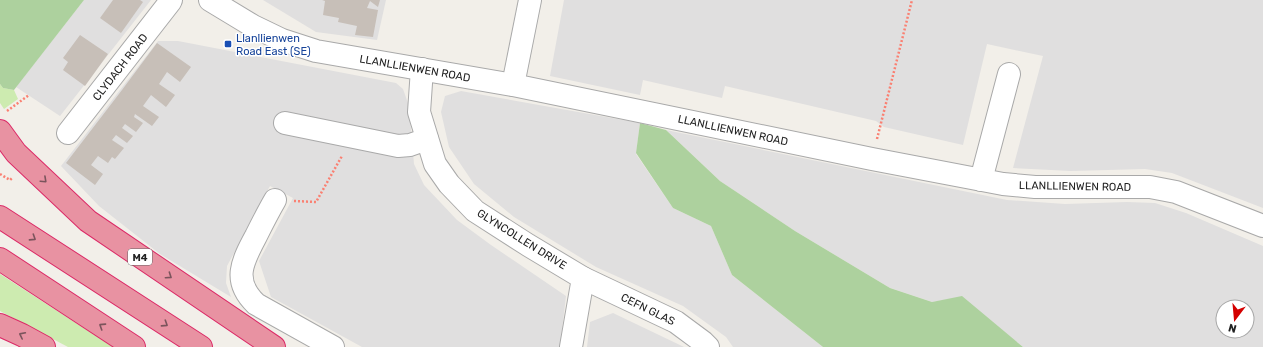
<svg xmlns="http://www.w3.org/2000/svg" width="1263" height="347" font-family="Rubik,sans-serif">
<rect width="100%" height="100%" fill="#f2efe9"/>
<g fill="#e0dfdf" fill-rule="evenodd">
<path d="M84,0H151L60,116L16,87Z"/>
<path d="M263,0H386L377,40L316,32Z"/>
<path d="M564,0H1263V208L1172,173L1145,169L1071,171L1013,168L1043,56L987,44L963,145L884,127L876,121L725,86L722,98L643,80L640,95L550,76Z"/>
<path d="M158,41H178L396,83L403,89L409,106L414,164L424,185L457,220L491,245L566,296L560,347H362L271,297L259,261L293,198L270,186L227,266L226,283L231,297L160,254L99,206L61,166Z"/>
<path d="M461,91L640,123L636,154L673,208L711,226L732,275L823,347H733L726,337L683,306L596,267L514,217L474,184L449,147L441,112L445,96Z"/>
<path d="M666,130L1007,200L1065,204L1127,202L1155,203L1186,213L1263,246V347H1023L962,297L932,302L890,288L795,231L720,181ZM1223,307H1247V331H1223Z"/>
<path d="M613,313L682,346L684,347H587L590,322Z"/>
</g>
<g fill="#cdebb0">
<path d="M0,84L3,88L14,90L18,99L4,109L0,103Z"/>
<path d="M0,274L113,347H68L0,311Z"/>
</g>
<g fill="#add19e">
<path d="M0,0H84L14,90L3,88L0,84Z"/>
<path d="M640,123L666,130L720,181L795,231L890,288L932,302L962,296L1023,347H823L732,275L711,226L673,208L636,153Z"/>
</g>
<g fill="#c7bfb8">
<path d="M113,0H140L143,2L121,33L100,18Z"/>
<path d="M322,0H380L378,7L370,1L367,8L378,10L373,37L355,35L357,26L338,22L339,18L323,15L325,1Z"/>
<path d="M80,35L108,54L85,86L63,70L68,62L63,58Z"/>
<path d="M157,43L191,67L180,82L167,72L159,84L175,95L166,107L151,95L143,106L159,117L152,126L135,114L134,117L143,123L136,132L125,124L122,128L133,136L127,143L116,135L112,140L124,148L115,159L112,157L108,163L98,156L91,165L103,174L95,185L66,163L122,90Z"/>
</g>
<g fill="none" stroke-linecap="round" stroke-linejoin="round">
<g stroke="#a9a9a9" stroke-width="24">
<g id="minor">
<path d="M210,0L253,26L282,40L316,51L513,85L872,159L1003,184L1035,187H1150L1176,192L1263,226"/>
<path d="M422,69L419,112L435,164L449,184L475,211L528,245L583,278L571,347"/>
<path d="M513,85L530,0"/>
<path d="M285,123L398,146L410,145L427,139"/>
<path d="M68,133L170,2L171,0"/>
<path d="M981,180L1009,74"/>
<path d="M275,200C268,212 262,224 256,236C242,262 232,281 256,304L333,347"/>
<path d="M583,278L676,322L703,342L708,347"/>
</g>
</g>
<g stroke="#dc2a67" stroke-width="24">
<g id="highway">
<path d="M0,131L16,153L88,221L274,347"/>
<path d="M0,217L201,347"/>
<path d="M0,259L134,347"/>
<path d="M0,325L22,335L44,347"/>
</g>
</g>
<g stroke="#fa8072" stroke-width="2.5" stroke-dasharray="2 2" stroke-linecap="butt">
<path d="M7,111L29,95"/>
<path d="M877,139L912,0"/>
<path d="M0,174L10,180L13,177"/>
<path d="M294,201L316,202L342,156"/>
</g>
<use href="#minor" stroke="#fff" stroke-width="22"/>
<use href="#highway" stroke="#e892a2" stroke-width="22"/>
</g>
<defs><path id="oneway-chevron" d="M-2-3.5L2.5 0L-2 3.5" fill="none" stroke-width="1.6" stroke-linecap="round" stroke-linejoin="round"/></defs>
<g stroke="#7b545c">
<use href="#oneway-chevron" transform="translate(44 180) rotate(43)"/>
<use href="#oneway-chevron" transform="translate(33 238) rotate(33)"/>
<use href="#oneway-chevron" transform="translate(169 276) rotate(34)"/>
<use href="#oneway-chevron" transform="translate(165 324) rotate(33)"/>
<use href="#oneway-chevron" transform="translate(102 326) rotate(-147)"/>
<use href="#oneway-chevron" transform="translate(22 335) rotate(-153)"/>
</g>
<rect fill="#1a4fb4" stroke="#fff" stroke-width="1.5" x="224" y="40" width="8" height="8" rx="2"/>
<g text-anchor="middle" stroke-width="3" stroke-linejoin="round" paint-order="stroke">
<rect fill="#fff" stroke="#646464" stroke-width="1" x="128" y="249" width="24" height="16" rx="3"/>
<g font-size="10" font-weight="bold" fill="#222">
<text x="140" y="261">M4</text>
</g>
<g font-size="11" fill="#164399" stroke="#fff" text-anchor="start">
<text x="236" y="42">Llanllienwen<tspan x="236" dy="13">Road East (SE)</tspan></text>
</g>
<g font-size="11" fill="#222" stroke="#fff">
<text transform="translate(120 67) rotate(-52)" y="4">CLYDACH ROAD</text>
<text transform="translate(415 68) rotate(10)" y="4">LLANLLIENWEN ROAD</text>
<text transform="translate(733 130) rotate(12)" y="4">LLANLLIENWEN ROAD</text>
<text transform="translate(1075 186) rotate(1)" y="4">LLANLLIENWEN ROAD</text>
<text transform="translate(522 239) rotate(32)" y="4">GLYNCOLLEN DRIVE</text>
<text transform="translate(648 309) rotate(26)" y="4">CEFN GLAS</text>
</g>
</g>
<g transform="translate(1235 319) rotate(196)"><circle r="19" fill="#ffffff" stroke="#a7a7a7"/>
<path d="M0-3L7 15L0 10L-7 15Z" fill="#d40000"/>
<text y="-6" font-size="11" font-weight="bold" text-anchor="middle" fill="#222222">N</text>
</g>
</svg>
